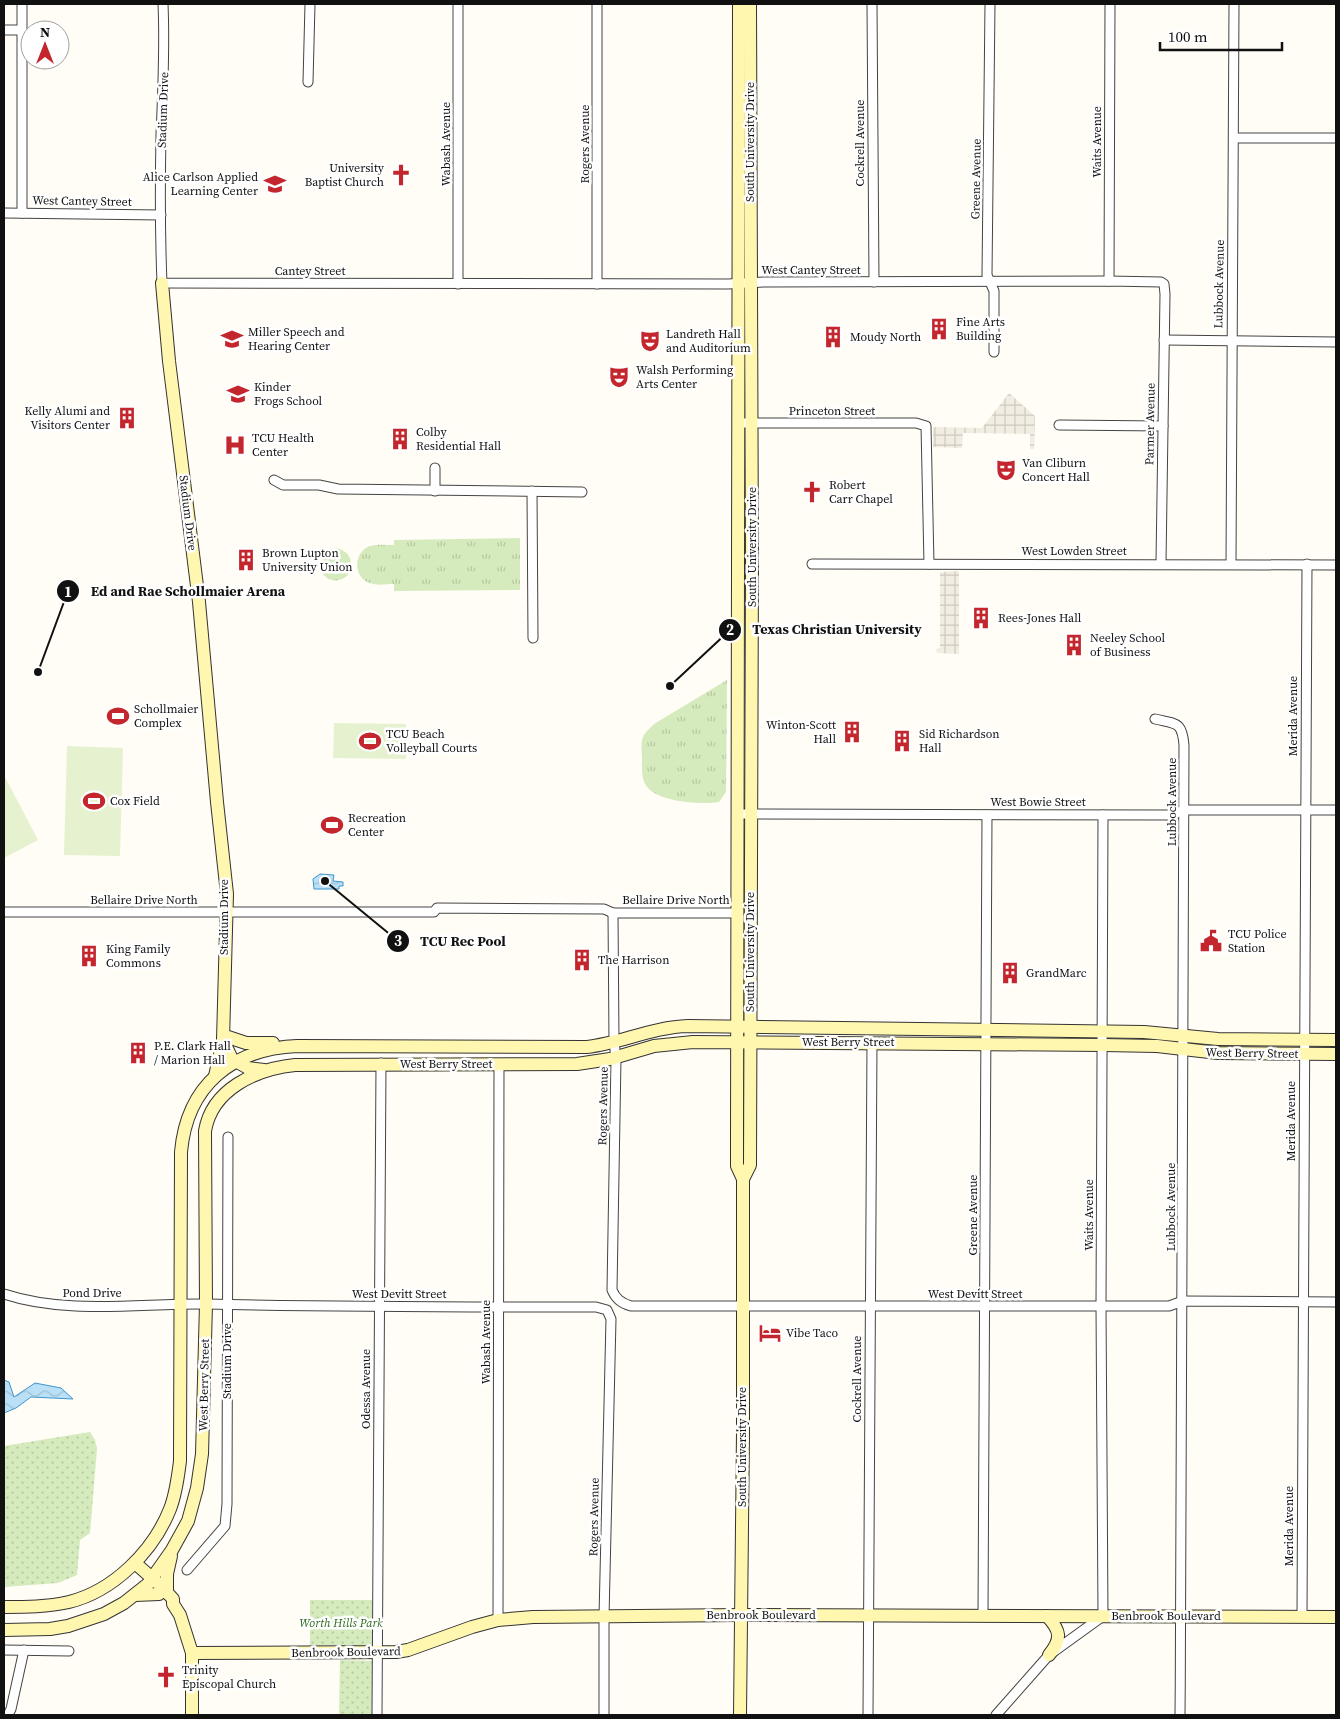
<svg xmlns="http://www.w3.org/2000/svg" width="1340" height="1719" font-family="'Source Serif 4',serif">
<defs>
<pattern id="grass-tufts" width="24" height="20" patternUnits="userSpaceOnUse" patternTransform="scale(1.25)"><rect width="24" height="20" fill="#d5ebbd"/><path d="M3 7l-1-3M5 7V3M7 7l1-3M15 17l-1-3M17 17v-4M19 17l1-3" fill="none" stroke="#b6c8a1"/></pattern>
<pattern id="park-dots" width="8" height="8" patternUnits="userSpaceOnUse" patternTransform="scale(1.25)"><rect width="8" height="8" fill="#d5ebbd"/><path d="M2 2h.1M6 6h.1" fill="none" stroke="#b6c8a1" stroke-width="1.8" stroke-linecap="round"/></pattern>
<pattern id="plaza-grid" width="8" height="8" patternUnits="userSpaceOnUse" patternTransform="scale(1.25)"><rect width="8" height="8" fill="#f1ede2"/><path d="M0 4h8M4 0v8" fill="none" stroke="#cecac1"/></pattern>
<pattern id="water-waves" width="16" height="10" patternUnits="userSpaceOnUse" patternTransform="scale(1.25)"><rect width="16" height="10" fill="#b9e0f7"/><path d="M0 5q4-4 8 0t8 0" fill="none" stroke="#9ebfd3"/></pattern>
</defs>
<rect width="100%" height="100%" fill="#fffdf5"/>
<g fill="url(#grass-tufts)">
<path d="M520,538V590L394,591V584C386,584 377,586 370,583C353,578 353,552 370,546C377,544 386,545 394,545V540Z"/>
<path d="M336,548C351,551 355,564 347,576C338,583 327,582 321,571L324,568L325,563L321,557L327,551Z"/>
<path d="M727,680L726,792L719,802C702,805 660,802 648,788C641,781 642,768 642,758C641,740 640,737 654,724Z"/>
</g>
<g fill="url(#park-dots)">
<path d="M90,1432L95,1440L97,1449L90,1533L80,1540L77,1575L58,1583L4,1587V1446Z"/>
<path d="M310,1600H372V1646L310,1645Z"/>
<path d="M340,1660L374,1661L373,1715H339Z"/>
</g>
<g fill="#e6f2cf">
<path d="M334,723L406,724V759L333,758Z"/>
<path d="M67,746L123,748L120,856L64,855Z"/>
<path d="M4,775L38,840L4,858Z"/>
</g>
<g fill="url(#plaza-grid)">
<path d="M1009,393L1035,416L1034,449H1030V434L963,433L962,448L933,447V427L982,428Z"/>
<path d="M959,571V654L937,653L936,649L940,648V572Z"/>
</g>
<g fill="url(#water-waves)" stroke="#3f96cf">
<path d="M320,874L334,875L333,881L343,882V886H339V889H314L313,879Z"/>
<path d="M4,1380L9,1382L14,1397L35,1383L61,1388L73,1399L31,1397L16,1408L4,1413Z"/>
</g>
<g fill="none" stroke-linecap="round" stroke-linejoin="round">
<g stroke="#444" stroke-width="11">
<g id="street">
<path d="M163,4C165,47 163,90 161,134C160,184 160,234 162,283L728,284L764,282L1109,281L1161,282L1164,284L1165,294L1161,563"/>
<path d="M458,4V284"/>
<path d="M872,4L874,282"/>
<path d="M990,4L987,275L994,291V352"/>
<path d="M4,30H22"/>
<path d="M308,82L310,4"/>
<path d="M1234,138H1336"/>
<path d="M4,213L161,215"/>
<path d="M22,213V4"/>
<path d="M1109,281L1110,4"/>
<path d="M597,284V4"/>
<path d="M1164,340L1336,342"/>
<path d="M739,423H916L926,426L929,564"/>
<path d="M1059,425L1163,426"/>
<path d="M435,468V491"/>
<path d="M274,480L283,485H319L338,489L582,492"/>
<path d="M532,491L533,638"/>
<path d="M812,564L1336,565"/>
<path d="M1231,564C1231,377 1234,191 1234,4"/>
<path d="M1155,719C1176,724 1182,721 1184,745C1182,1069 1183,1392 1180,1715"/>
<path d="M738,814L1171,815L1184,810H1336"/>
<path d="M4,912H434L437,908L604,909L613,913H738"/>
<path d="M613,913L614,1042L616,1058L612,1290C616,1299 621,1303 631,1306H1169L1183,1301L1336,1302"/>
<path d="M4,1294C67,1315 141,1303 207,1304C336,1307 466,1307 596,1307L607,1310L611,1319L604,1617V1715"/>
<path d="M187,1570L225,1526L227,1504L228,1137"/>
<path d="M983,1616L987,815"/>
<path d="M1302,1617L1307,564"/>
<path d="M498,1620L499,1064"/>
<path d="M4,1650L69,1651"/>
<path d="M8,1715L11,1709L24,1650"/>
<path d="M377,1715L381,1063"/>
<path d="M868,1715L872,1042"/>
<path d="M996,1715L1049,1655L1103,1616L1101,1306L1103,815"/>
</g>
</g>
<g stroke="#333" stroke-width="14">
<g id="secondary">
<path d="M739,4L737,1132V1166L743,1179V1432L740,1715"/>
<path d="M162,283L169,361L199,602L217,802L227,894L223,1040L232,1059L248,1068L264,1070"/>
<path d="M228,1037L246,1043H273"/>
<path d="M215,1076L223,1040"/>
<path d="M743,1179L750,1165L752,563L750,4"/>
<path d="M135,1563L160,1585L173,1599V1604L180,1615L192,1653V1715"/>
<path d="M167,1593V1574L171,1556"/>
<path d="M135,1595L159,1594"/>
<path d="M4,1607C26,1607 47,1607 69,1602C113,1591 153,1552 170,1509C176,1494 178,1477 180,1461L181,1152C187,1085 232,1049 297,1046L587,1047C621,1043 653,1027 688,1026L1144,1032L1218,1039L1336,1040"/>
<path d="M1047,1616C1061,1631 1062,1639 1049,1655"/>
<path d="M4,1630L50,1629L68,1626L104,1614L124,1603L148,1584L172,1550L188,1521L197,1488L202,1454L206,1304L205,1131C212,1089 256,1069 295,1065L577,1064L610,1059L654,1046L693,1042L1103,1045L1157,1046L1218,1053L1336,1054"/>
<path d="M192,1653L396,1652L408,1650L472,1627L498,1620L533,1617L741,1615L1336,1617"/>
</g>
</g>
<use href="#street" stroke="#fff" stroke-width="9"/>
<use href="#secondary" stroke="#fff6b0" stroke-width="12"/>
</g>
<defs>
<g id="church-bare" transform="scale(1.725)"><path d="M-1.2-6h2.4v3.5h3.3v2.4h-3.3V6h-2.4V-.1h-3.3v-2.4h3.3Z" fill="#c4262e" stroke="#fff" stroke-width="2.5" paint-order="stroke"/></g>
<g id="school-bare" transform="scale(1.725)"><path d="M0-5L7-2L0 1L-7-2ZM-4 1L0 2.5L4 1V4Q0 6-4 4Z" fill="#c4262e" stroke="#fff" stroke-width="2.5" paint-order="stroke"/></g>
<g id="building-bare" transform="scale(1.725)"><path d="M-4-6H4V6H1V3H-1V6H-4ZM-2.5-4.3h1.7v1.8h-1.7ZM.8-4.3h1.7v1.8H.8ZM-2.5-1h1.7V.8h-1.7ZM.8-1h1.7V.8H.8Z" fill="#c4262e" stroke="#fff" stroke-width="2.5" paint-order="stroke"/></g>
<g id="theatre-bare" transform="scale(1.725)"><path d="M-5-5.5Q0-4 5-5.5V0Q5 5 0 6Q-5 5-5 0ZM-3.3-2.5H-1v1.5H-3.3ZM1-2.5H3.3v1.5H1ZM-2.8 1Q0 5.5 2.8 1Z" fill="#c4262e" stroke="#fff" stroke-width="2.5" paint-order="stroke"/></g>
<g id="hospital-bare" transform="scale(1.725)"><path d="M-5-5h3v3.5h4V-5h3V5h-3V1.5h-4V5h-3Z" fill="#c4262e" stroke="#fff" stroke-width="2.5" paint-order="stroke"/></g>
<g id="stadium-bare" transform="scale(1.725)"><path d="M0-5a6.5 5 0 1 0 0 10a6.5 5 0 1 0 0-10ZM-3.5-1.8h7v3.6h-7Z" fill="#c4262e" stroke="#fff" stroke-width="2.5" paint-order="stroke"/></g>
<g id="civic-bare" transform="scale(1.725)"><path d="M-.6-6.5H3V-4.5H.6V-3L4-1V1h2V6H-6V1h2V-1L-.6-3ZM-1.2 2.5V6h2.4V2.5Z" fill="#c4262e" stroke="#fff" stroke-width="2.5" paint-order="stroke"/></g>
<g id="hotel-bare" transform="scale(1.725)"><path d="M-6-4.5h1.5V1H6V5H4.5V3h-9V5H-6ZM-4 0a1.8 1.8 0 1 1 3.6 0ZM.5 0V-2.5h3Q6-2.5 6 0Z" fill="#c4262e" stroke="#fff" stroke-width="2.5" paint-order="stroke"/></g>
</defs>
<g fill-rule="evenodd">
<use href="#church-bare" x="401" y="175"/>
<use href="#school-bare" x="275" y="184"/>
<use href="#building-bare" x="939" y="329"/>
<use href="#building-bare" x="833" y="337"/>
<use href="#school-bare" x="232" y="339"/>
<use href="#theatre-bare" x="650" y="341"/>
<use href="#theatre-bare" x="619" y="377"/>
<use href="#school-bare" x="238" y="394"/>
<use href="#building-bare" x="127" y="418"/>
<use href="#building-bare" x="400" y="439"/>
<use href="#hospital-bare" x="235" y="445"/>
<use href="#theatre-bare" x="1006" y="470"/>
<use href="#church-bare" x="812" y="492"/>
<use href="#building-bare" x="246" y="560"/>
<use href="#building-bare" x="981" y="618"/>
<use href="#building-bare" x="1074" y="645"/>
<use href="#stadium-bare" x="118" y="716"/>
<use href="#building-bare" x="852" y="732"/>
<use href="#stadium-bare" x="370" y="741"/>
<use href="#building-bare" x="902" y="741"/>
<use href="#stadium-bare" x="94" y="801"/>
<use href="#stadium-bare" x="332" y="825"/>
<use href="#civic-bare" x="1211" y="941"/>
<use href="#building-bare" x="89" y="956"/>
<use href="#building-bare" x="582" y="960"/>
<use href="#building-bare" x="1010" y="973"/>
<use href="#building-bare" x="138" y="1053"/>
<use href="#hotel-bare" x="770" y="1333"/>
<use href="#church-bare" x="166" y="1677"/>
</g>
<g text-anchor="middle" stroke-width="5" stroke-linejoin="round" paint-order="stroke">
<g font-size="12" fill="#111" stroke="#fff">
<text transform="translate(163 110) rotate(-88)" y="4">Stadium Drive</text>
<text transform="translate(750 142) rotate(-90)" y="4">South University Drive</text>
<text transform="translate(1097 142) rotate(-90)" y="4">Waits Avenue</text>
<text transform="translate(860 143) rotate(-90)" y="4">Cockrell Avenue</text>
<text transform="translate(446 144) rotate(-90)" y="4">Wabash Avenue</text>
<text transform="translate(585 144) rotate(-90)" y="4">Rogers Avenue</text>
<text transform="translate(976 179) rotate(-89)" y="4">Greene Avenue</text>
<text transform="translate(82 201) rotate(1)" y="4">West Cantey Street</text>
<text x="811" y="274">West Cantey Street</text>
<text x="310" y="275">Cantey Street</text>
<text transform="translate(1219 284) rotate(-89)" y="4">Lubbock Avenue</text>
<text x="832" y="415">Princeton Street</text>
<text transform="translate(1150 424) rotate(-89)" y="4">Parmer Avenue</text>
<text transform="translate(188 513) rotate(83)" y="4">Stadium Drive</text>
<text transform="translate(752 547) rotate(-90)" y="4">South University Drive</text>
<text x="1074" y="555">West Lowden Street</text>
<text transform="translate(1293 716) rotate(-90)" y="4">Merida Avenue</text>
<text x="1038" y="806">West Bowie Street</text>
<text transform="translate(1172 802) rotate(-90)" y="4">Lubbock Avenue</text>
<text x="144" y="904">Bellaire Drive North</text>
<text x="676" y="904">Bellaire Drive North</text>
<text transform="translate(224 917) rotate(-90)" y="4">Stadium Drive</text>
<text transform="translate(750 952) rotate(-90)" y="4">South University Drive</text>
<text x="848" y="1046">West Berry Street</text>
<text transform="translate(1252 1053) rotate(1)" y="4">West Berry Street</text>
<text x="446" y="1068">West Berry Street</text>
<text transform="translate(603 1106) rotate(-89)" y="4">Rogers Avenue</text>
<text transform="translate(1291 1121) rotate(-90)" y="4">Merida Avenue</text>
<text transform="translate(1171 1207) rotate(-90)" y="4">Lubbock Avenue</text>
<text transform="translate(973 1215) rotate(-90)" y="4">Greene Avenue</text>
<text transform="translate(1089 1215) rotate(-90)" y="4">Waits Avenue</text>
<text x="92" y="1297">Pond Drive</text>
<text x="399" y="1298">West Devitt Street</text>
<text x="975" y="1298">West Devitt Street</text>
<text transform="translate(486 1342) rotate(-90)" y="4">Wabash Avenue</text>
<text transform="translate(227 1361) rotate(-90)" y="4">Stadium Drive</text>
<text transform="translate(857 1379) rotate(-90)" y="4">Cockrell Avenue</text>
<text transform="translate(204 1385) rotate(-89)" y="4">West Berry Street</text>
<text transform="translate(366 1389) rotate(-90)" y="4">Odessa Avenue</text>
<text transform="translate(742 1447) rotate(-90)" y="4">South University Drive</text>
<text transform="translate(594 1517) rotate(-89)" y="4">Rogers Avenue</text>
<text transform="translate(1289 1526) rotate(-90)" y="4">Merida Avenue</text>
<text x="761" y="1619">Benbrook Boulevard</text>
<text x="1166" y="1620">Benbrook Boulevard</text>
<text transform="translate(346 1652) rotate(-1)" y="4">Benbrook Boulevard</text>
</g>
<g font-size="12" fill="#111" stroke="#fff" text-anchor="start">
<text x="384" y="172" text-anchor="end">University<tspan x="384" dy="14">Baptist Church</tspan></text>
<text x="258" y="181" text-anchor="end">Alice Carlson Applied<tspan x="258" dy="14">Learning Center</tspan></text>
<text x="956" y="326">Fine Arts<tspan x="956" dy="14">Building</tspan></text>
<text x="248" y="336">Miller Speech and<tspan x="248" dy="14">Hearing Center</tspan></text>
<text x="666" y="338">Landreth Hall<tspan x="666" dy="14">and Auditorium</tspan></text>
<text x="850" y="341">Moudy North</text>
<text x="636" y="374">Walsh Performing<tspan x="636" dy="14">Arts Center</tspan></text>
<text x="254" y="391">Kinder<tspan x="254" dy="14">Frogs School</tspan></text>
<text x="110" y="415" text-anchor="end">Kelly Alumi and<tspan x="110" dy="14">Visitors Center</tspan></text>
<text x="416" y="436">Colby<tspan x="416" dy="14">Residential Hall</tspan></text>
<text x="252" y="442">TCU Health<tspan x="252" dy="14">Center</tspan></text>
<text x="1022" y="467">Van Cliburn<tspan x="1022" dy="14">Concert Hall</tspan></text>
<text x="829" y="489">Robert<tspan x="829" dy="14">Carr Chapel</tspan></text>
<text x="262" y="557">Brown Lupton<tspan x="262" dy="14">University Union</tspan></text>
<text x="998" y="622">Rees-Jones Hall</text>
<text x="1090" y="642">Neeley School<tspan x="1090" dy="14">of Business</tspan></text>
<text x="134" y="713">Schollmaier<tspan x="134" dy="14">Complex</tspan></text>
<text x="836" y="729" text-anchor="end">Winton-Scott<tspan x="836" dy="14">Hall</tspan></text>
<text x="386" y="738">TCU Beach<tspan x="386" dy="14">Volleyball Courts</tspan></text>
<text x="919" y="738">Sid Richardson<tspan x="919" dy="14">Hall</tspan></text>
<text x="110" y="805">Cox Field</text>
<text x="348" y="822">Recreation<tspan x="348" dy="14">Center</tspan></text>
<text x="1228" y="938">TCU Police<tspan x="1228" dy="14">Station</tspan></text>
<text x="106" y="953">King Family<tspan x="106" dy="14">Commons</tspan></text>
<text x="598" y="964">The Harrison</text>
<text x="1026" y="977">GrandMarc</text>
<text x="154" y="1050">P.E. Clark Hall<tspan x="154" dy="14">/ Marion Hall</tspan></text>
<text x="786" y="1337">Vibe Taco</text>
<text x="182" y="1674">Trinity<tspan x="182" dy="14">Episcopal Church</tspan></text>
</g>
<g font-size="12" font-style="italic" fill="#2f6b1f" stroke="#fff">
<text x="341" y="1627">Worth Hills Park</text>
</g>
</g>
<path fill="none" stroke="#111" stroke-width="2" d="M38 672L68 591M670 686L730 630M325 881L398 941"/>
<g fill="#111" stroke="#fff" stroke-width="2">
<circle cx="38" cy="672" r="5"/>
<circle cx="670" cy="686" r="5"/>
<circle cx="325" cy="881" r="5"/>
<circle cx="68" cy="591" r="12"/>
<circle cx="730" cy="630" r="12"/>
<circle cx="398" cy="941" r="12"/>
</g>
<g font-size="15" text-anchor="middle" font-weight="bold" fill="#fff">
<text x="68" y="597">1</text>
<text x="730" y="635">2</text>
<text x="398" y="946">3</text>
</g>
<g font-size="14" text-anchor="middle" font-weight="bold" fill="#111" stroke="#fff" stroke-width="5" stroke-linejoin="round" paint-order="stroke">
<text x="188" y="596">Ed and Rae Schollmaier Arena</text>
<text x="837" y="634">Texas Christian University</text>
<text x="463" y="946">TCU Rec Pool</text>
</g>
<rect width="1340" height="1719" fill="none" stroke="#111111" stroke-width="10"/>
<g transform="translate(45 45)"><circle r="24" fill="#ffffff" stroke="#a0a0a0"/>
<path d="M0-4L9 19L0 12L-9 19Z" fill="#c4262e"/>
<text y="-8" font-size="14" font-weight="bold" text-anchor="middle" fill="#111111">N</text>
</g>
<path d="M1160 42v8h122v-8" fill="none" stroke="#111111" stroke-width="2.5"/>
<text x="1168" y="42" font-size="15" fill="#111111" stroke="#ffffff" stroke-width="4" paint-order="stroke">100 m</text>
</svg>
